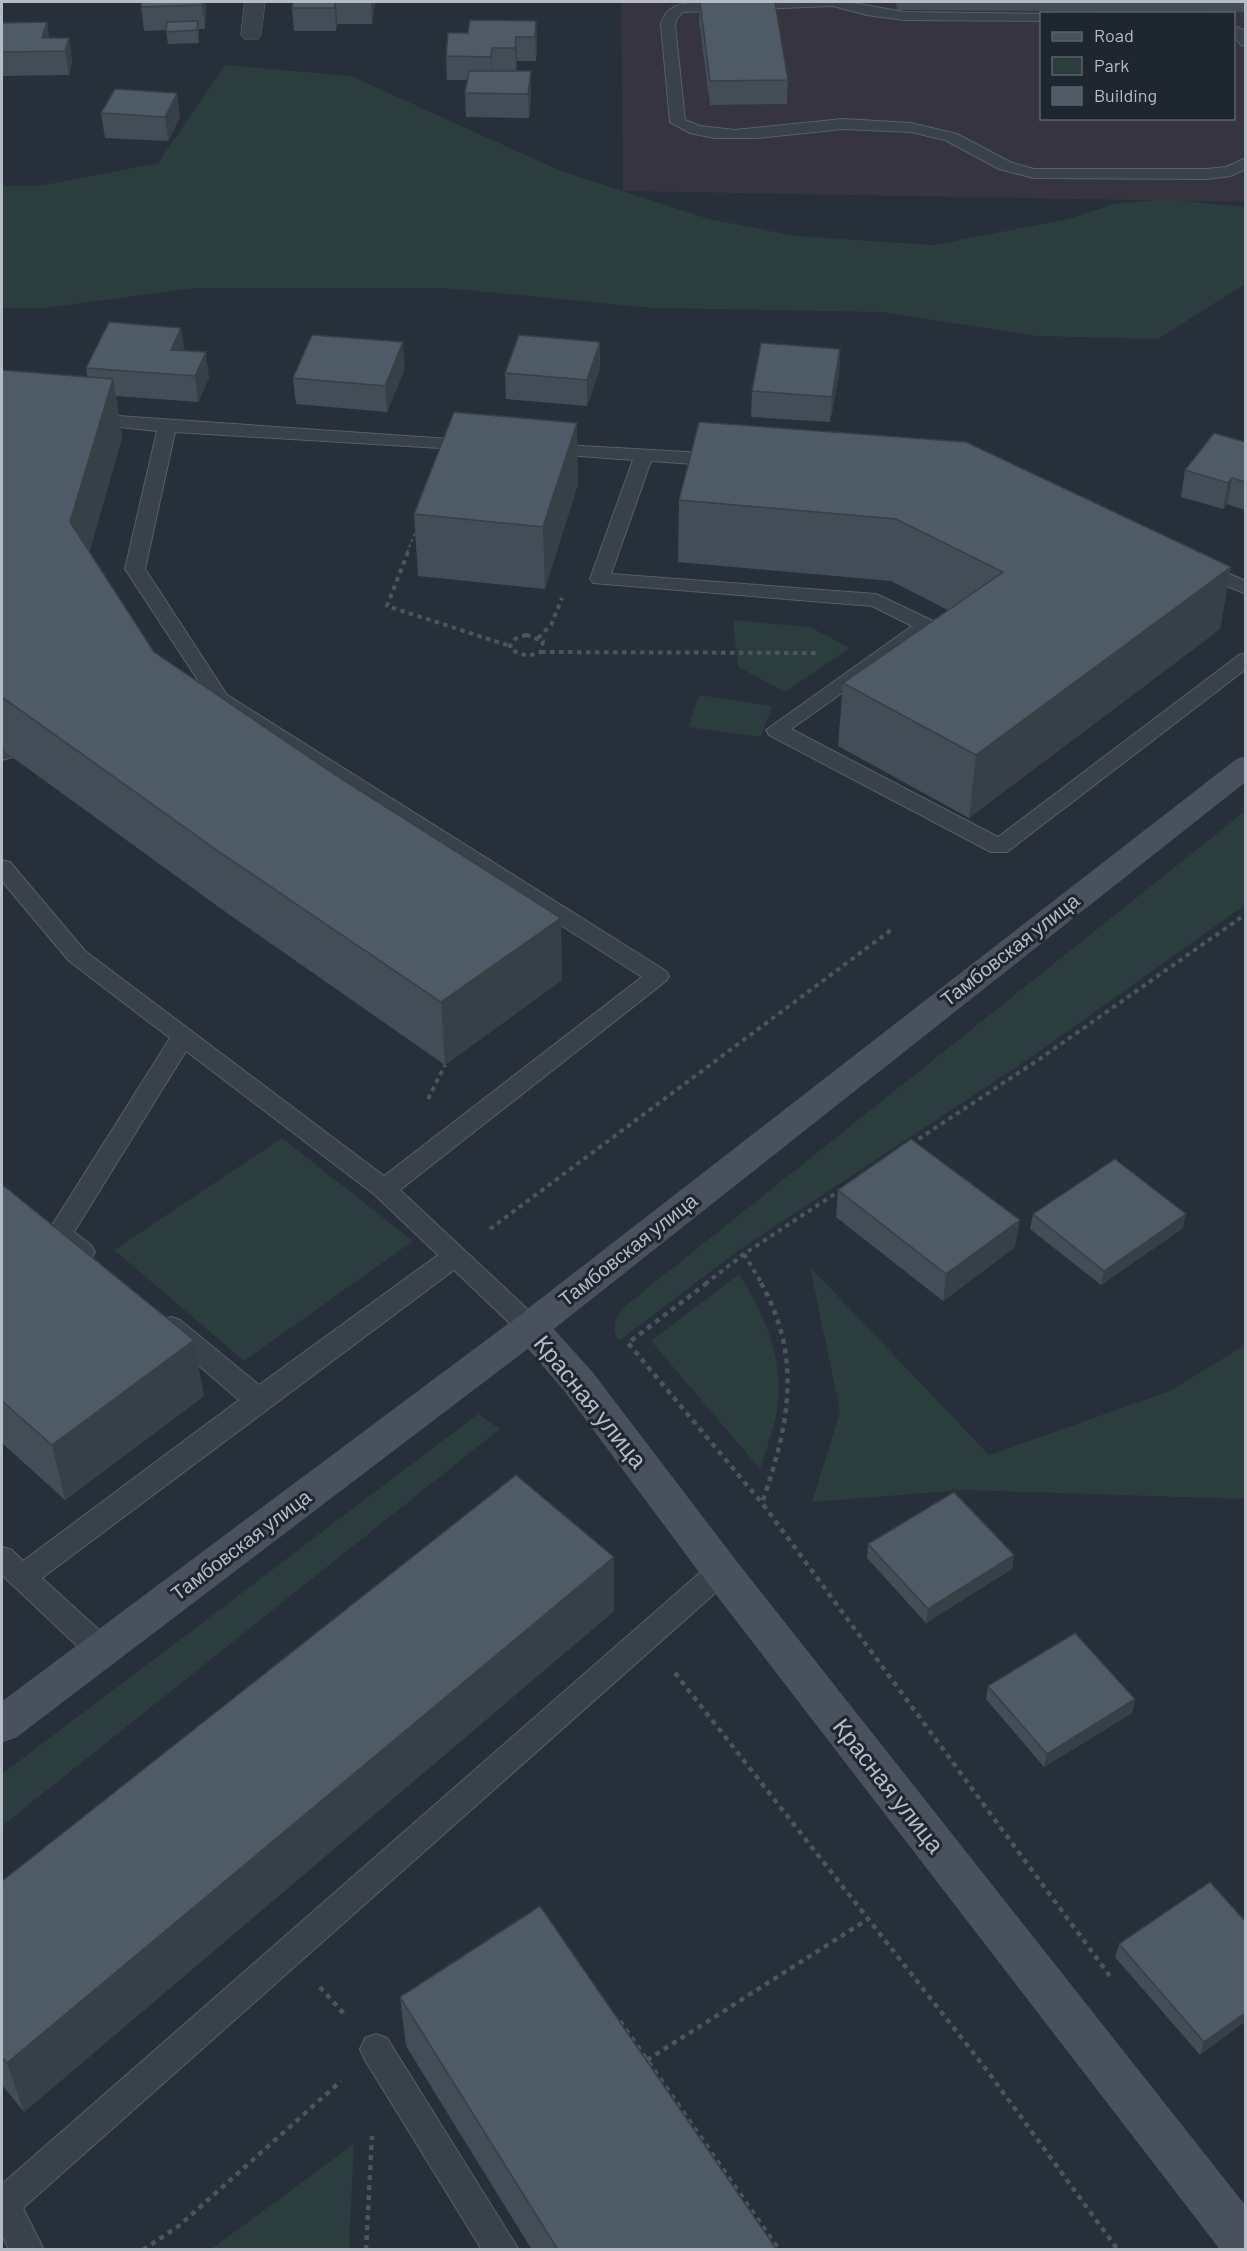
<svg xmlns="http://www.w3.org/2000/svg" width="1247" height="2251" font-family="Barlow,sans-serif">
<rect width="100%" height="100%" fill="#262f3a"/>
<path fill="#35343f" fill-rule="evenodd" d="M621,2H1245V202L623,191ZM1042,14H1234V118H1042Z"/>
<g fill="#2b3d3d">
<path d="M225,65L351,76L561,171L709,219L795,236L933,245L1068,219L1114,204L1166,199L1245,207V284L1158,339L1037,336L881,312L653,308L445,288H194L45,308H2V186H39L158,163Z"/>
<path d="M733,620L810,627L850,648L785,692L738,667Z"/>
<path d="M699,695L772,706L761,737L688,727Z"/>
<path d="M1245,811V905L1033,1056L739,1250L619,1341C610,1328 615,1317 625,1306Z"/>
<path d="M282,1138L413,1241L244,1361L114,1250Z"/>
<path d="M810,1267L989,1455L1170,1391L1245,1345V1499L963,1490L812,1502L840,1412Z"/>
<path d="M739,1274C765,1315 785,1360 777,1410C774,1430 766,1449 760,1469L651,1341Z"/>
<path d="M478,1414L500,1429L2,1826V1774Z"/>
<path d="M354,2144L349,2249H211Z"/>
</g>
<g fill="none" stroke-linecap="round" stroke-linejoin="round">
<g stroke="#575f68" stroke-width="2">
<g id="lane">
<path d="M694,2H848L904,12L1046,14H1042V21L904,20L867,15L833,6L683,12L677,18L675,25L685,120L700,126L735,130L843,119L911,123L957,134L1010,162L1034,169H1207L1226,167L1246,158V169L1230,176L1207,179L1034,178L999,169L945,140L911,132L843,129L758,138H714L690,133L670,122L661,25C665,7 677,5 694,2Z"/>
<path d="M1234,26L1246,31V46L1241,45L1234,36Z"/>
<path d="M89,414L479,441L482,445L473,450L175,432L145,569L227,695L666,971L669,976L666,981L400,1190L539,1320L543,1327L539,1334L530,1337L521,1334L454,1270L42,1578L111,1641L115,1650L111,1659L101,1662L91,1659L2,1575V1547L12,1550L23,1561L239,1400L162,1334L158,1327L162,1320L171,1317L180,1320L259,1385L438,1255L375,1195L186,1051L74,1232L91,1245L95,1252L91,1259C74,1264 56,1249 48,1234L51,1227L170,1038L69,961L2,881V860L10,862L85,951L384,1176L642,977L213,703L125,569L157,431L83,423L80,419Z"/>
<path d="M547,444L722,454L731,460L722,466L651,461L611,574L876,594L933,621L936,625L933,629L791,729L998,837L1239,655L1246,653V669L1007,852H991L769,735L766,730L912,626L872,606L593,583L590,579L633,460L541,453L538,449Z"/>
<path d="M1199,561L1246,581V594L1192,571L1189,567L1192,563Z"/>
<path d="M5,745L12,747L15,752L12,757L2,760V746Z"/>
<path d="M721,1559L731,1563L735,1571L731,1579L23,2208L44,2250H9L2,2235V2184L711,1563Z"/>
<path d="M376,2034L387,2038L519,2250H482L365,2060L360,2049L365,2038Z"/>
</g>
</g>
<g stroke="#575f68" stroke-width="1">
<path id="street" d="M245,2H265L261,35L258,39H244L241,35Z"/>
</g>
<g stroke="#575f68" stroke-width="1">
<path id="secondary" d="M1246,757V781L553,1329L591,1371L735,1560L1246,2207V2250H1221L707,1582L565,1391L528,1348L16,1737L2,1742V1702L518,1317L1236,760Z"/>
</g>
<path stroke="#48585a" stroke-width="2" stroke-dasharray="3 3" stroke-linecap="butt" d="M407,553L416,530"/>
<g stroke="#48585a" stroke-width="4" stroke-dasharray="4.5 4.5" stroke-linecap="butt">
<path d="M408,552L387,606L510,646"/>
<path d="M526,635L543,641L541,652L528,656L511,650L510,646L515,639Z"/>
<path d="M538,638L551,625L562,598"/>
<path d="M541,652L816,653"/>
<path d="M428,1099L445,1065"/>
<path d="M911,1144L1041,1058L1246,914"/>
<path d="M490,1229L891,930"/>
<path d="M744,1254L762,1284"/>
<path d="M705,1284L744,1254L842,1189"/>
</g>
<g stroke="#48585a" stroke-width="4.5" stroke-dasharray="5 5" stroke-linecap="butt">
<path d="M707,1283L628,1343L762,1503L1112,1979"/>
<path d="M761,1283C803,1358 789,1425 762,1503"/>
<path d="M675,1673L986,2069L1118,2250"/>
<path d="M320,1987L345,2015"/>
<path d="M620,2021L779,2250"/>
<path d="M647,2060L868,1919"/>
<path d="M143,2250L180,2225L341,2081"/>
<path d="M366,2250L372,2136"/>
</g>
<use href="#lane" fill="#39414a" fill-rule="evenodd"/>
<use href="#street" fill="#39414a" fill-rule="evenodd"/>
<use href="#secondary" fill="#48515d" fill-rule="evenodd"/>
</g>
<g fill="#434d57">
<path d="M206,2L205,29H199V43L168,44L166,30L144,31L141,7Z"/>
<path d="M293,2H375L372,24H337L336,31H294L292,8Z"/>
<path d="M700,2H775L788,80L787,104L710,105L699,21Z"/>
<path d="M896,2H1245V12L897,10Z"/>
<path d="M536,21L537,44L536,61H517L516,71H531V96L529,118L466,117L465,93L467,80H447L446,56L468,33Z"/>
<path d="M47,22L49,38H69L72,62L69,75L2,76V23Z"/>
<path d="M101,113L180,117L168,141L105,138Z"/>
<path d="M181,328L184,351L209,378L198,402L116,396L122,438L89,551L154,652L562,980L445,1065L227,913L5,752L2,743V370L87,377L86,368Z"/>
<path d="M600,342V368L587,406L506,399L505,373Z"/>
<path d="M840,349L839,375L830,422L751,417L752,391Z"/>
<path d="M405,368L387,412L296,404L293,378Z"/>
<path d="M699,422L1231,567L1220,629L969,818L838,746L843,683L948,610L891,581L678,562L679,500Z"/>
<path d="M1245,442V510L1227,504L1223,509L1181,497L1185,470Z"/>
<path d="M578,484L545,589L418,576L414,514Z"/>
<path d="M2,1188L204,1396L65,1500L2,1443Z"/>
<path d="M838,1190L1015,1247L943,1301L836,1217Z"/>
<path d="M1033,1214L1183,1228L1101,1285L1030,1229Z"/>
<path d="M868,1544L1014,1555L1012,1569L926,1623L867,1558Z"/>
<path d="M614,1557V1611L24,2112L2,2085V1881Z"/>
<path d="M988,1686L1135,1699L1132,1713L1044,1767L986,1699Z"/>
<path d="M1245,1921L1200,2055L1115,1957L1119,1944Z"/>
<path d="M400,1997L777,2250H532L406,2046Z"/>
</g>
<g fill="#373f47">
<path d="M203,2H206L205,29L202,5Z"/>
<path d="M336,2L337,24L336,31L335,8Z"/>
<path d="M371,2H375L372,24Z"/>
<path d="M198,21L199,33V43L197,30Z"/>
<path d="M536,21L537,44L536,61L535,37Z"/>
<path d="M47,22L50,46L42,38Z"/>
<path d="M516,37L517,61L516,72L515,48Z"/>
<path d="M69,38L72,62L69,75L65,51Z"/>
<path d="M492,48V81L491,57Z"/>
<path d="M531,71V96L529,118L528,94Z"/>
<path d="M177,93L180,117L168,141L165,117Z"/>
<path d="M181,328L185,353L174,375L171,350Z"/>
<path d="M403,342L405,368L387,412L385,386Z"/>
<path d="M600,342V368L587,406V380Z"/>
<path d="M840,349L839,375L830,422L832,397Z"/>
<path d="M206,352L209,378L198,402L195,376Z"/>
<path d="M113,379L122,438L81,582L70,522Z"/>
<path d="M577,423L578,484L545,589L543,527Z"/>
<path d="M1232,478L1227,504L1223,509L1228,483Z"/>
<path d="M1231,567L1220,629L969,818L976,755Z"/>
<path d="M561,918L562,980L445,1065L441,1002Z"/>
<path d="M1186,1214L1183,1228L1101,1285L1104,1271Z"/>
<path d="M1020,1220L1015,1247L943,1301L946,1274Z"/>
<path d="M194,1340L204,1396L65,1500L52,1445Z"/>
<path d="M1014,1555L1012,1569L926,1623L928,1609Z"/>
<path d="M614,1557V1611L24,2112L7,2063Z"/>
<path d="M1135,1699L1132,1713L1044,1767L1047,1754Z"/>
<path d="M1245,2013V2022L1200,2055L1204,2042Z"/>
</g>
<g fill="#4e5a65" stroke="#373f47" stroke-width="1.5">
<path d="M141,2H203L202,5L141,7Z"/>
<path d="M293,2H335V8H292Z"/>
<path d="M700,2H775L788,80L710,81Z"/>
<path d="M470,20L536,21L535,37H516L515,48H492L491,57L446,56L448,33H468Z"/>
<path d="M198,21L197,30L166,32L167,22Z"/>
<path d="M47,22L42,38H69L65,51L2,52V23Z"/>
<path d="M469,71H531L528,94L465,93Z"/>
<path d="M115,89L177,93L165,117L101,113Z"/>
<path d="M109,322L181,328L171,350L206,352L195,376L86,368Z"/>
<path d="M312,335L403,342L385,386L293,378Z"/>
<path d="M519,335L600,342L587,380L505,373Z"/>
<path d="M761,343L840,349L832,397L752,391Z"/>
<path d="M2,370L113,379L70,522L154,652L334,774L561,918L441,1002L218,851L2,697Z"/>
<path d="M454,412L577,423L543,527L414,514Z"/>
<path d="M699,422L966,442L1231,567L976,755L843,683L1003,572L896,519L679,500Z"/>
<path d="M1214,433L1245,442V482L1232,478L1228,483L1185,470Z"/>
<path d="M911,1139L1020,1220L946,1274L838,1190Z"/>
<path d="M1115,1159L1186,1214L1104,1271L1033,1214Z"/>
<path d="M4,1186L194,1340L52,1445L2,1401V1188Z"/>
<path d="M516,1475L614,1557L7,2063L2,2057V1881Z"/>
<path d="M954,1492L1014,1555L928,1609L868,1544Z"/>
<path d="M1075,1633L1135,1699L1047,1754L988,1686Z"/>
<path d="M1210,1882L1245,1921V2013L1204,2042L1119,1944Z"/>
<path d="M540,1906L777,2250H558L400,1997Z"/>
</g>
<g text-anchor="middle" stroke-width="6" stroke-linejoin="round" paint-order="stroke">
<g font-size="20" fill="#b5bcc6" stroke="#1e262f">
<text transform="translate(1010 950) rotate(-38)" y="7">Тамбовская улица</text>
<text transform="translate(628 1250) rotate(-38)" y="7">Тамбовская улица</text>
<text transform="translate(241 1545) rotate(-37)" y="7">Тамбовская улица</text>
</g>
<g font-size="24" fill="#b5bcc6" stroke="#1e262f">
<text transform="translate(590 1402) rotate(51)" y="8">Красная улица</text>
<text transform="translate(888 1786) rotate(52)" y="8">Красная улица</text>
</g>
</g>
<rect width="1247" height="2251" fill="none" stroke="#b5bcc6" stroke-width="6"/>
<rect x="1040" y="12" width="195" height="108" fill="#1e262f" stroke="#5a626b" stroke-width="1.5"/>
<rect x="1052" y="32" width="30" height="9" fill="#48515d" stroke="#5a626b" stroke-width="1.5"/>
<text x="1094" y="42" font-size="18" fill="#b5bcc6">Road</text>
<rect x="1052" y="57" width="30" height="18" fill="#2b3d3d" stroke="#5a626b" stroke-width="1.5"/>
<text x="1094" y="72" font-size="18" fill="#b5bcc6">Park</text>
<rect x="1052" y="87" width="30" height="18" fill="#4e5a65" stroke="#5a626b" stroke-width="1.5"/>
<text x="1094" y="102" font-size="18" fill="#b5bcc6">Building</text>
</svg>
